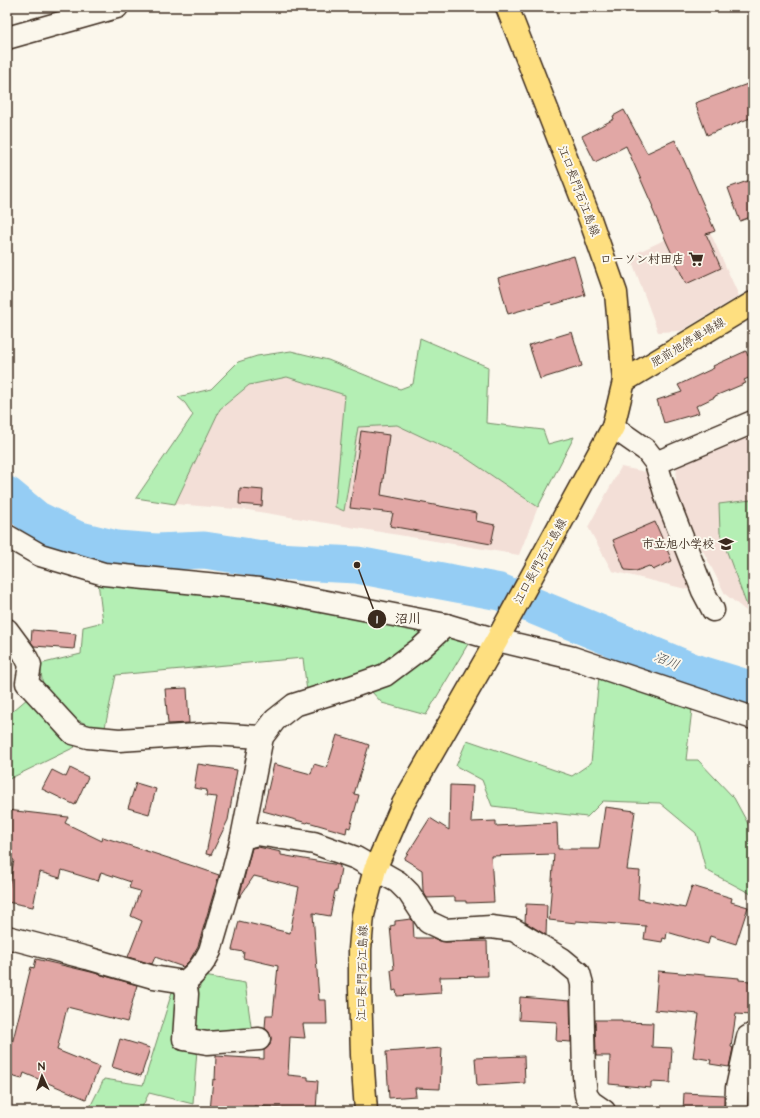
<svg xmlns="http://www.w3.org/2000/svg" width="760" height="1118" font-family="'Architects Daughter','Klee One',sans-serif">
<rect width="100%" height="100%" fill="#fbf7ec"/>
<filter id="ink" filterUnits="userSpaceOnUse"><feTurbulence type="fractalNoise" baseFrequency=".025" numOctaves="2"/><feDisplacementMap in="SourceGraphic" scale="8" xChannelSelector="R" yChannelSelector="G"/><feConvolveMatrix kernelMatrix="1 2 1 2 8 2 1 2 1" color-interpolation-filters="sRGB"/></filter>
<g filter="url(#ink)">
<g fill="#f3dfd7">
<path d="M705,221L739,296L681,331L658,332L630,256Z"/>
<path d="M287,377L345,395L335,507L344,511L358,427L397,425L463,456L538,507L519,555L248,510L175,504L220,409L249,385Z"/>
<path d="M753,430V615L750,614L725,594L674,494L677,467L690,457Z"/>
<path d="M621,467L651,473L694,591L612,571L588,527Z"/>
</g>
<g fill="#b4efb4" stroke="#788c69">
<path d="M420,338L488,367L486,423L543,430L548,444L574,437L538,507L463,456L397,425L358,427L344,511L335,507L345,395L287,377L249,385L220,409L175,504L136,498L193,415L185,403L178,397L211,389L238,362L257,356L291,351L328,360L400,389L413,384Z"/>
<path d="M751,500L753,502V615L750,614L720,533L719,504Z"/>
<path d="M98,582L253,595L426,631L381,669L307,692L303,658L116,675L104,732L73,718L43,687L40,664L81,654L83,627L103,622Z"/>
<path d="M449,635L471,639L426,715L382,703L371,691Z"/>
<path d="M599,676L692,709L686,760H698L734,798L753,833V895L706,870L696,833L660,803L603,801L587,817L492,806L482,780L456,766L467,740L572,776L591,763Z"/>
<path d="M28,698L75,747L7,780V716Z"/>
<path d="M204,976L245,983L252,1033L198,1036L193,1104L149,1093L140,1111H88L104,1079L143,1085L172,992L197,994Z"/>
</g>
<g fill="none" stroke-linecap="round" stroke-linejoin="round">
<path stroke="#95cdf4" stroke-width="37" d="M7,495L36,519L76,539L116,549L156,552L204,550L275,561L357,565L500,592L694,672L753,690"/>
</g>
<g fill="#e1a7a5" stroke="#3b2a1e">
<path d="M753,82V117L707,135L695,103Z"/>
<path d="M624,110L647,153L675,140L715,231L706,234L721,268L686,284L667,243L652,208L653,207L626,146L595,162L582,136L614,119L613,116Z"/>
<path d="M753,179V216L740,221L728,188Z"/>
<path d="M574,256L585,295L552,305L551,302L508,314L498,278Z"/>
<path d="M572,332L582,366L540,379L529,345Z"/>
<path d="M746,351L748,356L753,354V376L744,380L746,383L715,396V397L696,406L699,413L664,423L657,400L682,392L678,385L714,368L713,366Z"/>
<path d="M361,431L389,435L381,495L477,513L476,521L495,525L491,544L390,526L393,513L350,508Z"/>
<path d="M240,488L263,490L262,506L239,504Z"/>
<path d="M655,522L672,561L653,570L649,566L636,571L625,570L613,540Z"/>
<path d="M32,630L76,634L74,649L34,646L31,642Z"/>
<path d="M187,688L189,723L168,724L165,689Z"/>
<path d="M337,735L361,742L369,745L354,794L359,795L350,828L347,827L346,833L308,822L307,823L263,811L274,764L311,774L314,764L327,768Z"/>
<path d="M198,764L237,770L228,820L211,855L206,854L217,797L206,796L207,790L194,788Z"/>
<path d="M70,768L88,777L75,805L42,789L52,770L66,777Z"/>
<path d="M136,783L156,789L149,814L128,808Z"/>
<path d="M450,785L473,786L471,822L496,821V826L557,823L558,849H599L605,807L635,811L627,870L640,871L638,899L685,908L692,886L732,898L731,902L748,907L736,944L710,936L708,944L667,932L666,939L663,938L662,942L644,939L646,926L576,921V923L549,920L554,854L491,856L494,902L466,903V901H455V897L427,898L423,891L422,870L404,859L430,818L449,830Z"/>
<path d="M7,810L68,817L65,823L102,841L103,837L193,866L219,875L198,946L190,960L183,967L155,957L152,964L128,957L142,921L131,916L140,891L129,888L131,882L101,872L98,881L62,870L60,878L40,872L33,907L7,902V896L14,860L9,859L11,846L7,845Z"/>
<path d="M258,847L281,852V855L339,865L340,866V868H341L337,891H335L330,916L313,913L319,1000H326L327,1024H303L305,1038L290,1037L288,1075L308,1077V1080L318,1081L316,1110L254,1106L253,1111H210L213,1079L215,1080L216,1056L264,1059V1050L270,1045L271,1038L269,1032L265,1028L266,1015H273L278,966L243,958L244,952L232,950L239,921L290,933L299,887L254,876L239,898L252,848Z"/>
<path d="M526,904L547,905L546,935L525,922Z"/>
<path d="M411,919L413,921L414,938H433L440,941L446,942L487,941L488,976L440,977L441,993L397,996L396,990L393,991L391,970L394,969L390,926L395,925V921Z"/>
<path d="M36,959L91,972L137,985L127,1022L67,1007L57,1050L99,1067L86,1099L24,1073L22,1079L7,1075V1043L12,1044L31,967L34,968Z"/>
<path d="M658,971L739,978V980L750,981V984H753L751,1015L736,1014L731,1047L733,1048L729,1067L710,1064L711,1060L693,1057L699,1014L655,1010Z"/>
<path d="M520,997L570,1001L571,1042L556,1041L557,1022L519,1020Z"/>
<path d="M595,1020H622V1022L653,1023L652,1047L672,1048L670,1083L651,1082V1088L609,1084L610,1056H596Z"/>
<path d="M120,1039L150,1048L141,1076L112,1067Z"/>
<path d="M442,1048L440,1089L415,1088L416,1096L389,1098L386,1052Z"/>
<path d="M524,1056L525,1083L477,1086L475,1058Z"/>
<path d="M684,1093L724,1095V1111H683Z"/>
</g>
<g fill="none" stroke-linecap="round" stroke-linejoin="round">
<g stroke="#3b2a1e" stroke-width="25">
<g id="minor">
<path d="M7,38L117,7"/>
<path d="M613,427L646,450L656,463L667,499L703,591L713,610"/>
<path d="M656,463L753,422"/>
<path d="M7,536L40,555L104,574L259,589L446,625L497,640L573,658L753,718"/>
<path d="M7,630L24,653L30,665L27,683L73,733L88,737L119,740L212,734L262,737"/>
<path d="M242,838L262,737L275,720L294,705L351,687L385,675L421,648L446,625"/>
<path d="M7,937L87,958L153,977L185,982C196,973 204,964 210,951L232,876L242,838L257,834L314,843L356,858L398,882L409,893L428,922L445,930L491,927L514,930L562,959L579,973L582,984L584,1076L586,1095L591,1102L604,1111"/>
<path d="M185,982L187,994L184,1039L207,1043L259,1039"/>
<path d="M736,1111L737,1088L748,1037L753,1034"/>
</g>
</g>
<g stroke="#3b2a1e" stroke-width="25">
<g id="major">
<path d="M624,381L753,303"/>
<path d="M366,1111L362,1055L360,989V949L363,915L375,869L403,804L497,640L613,427L624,381L616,293L590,219L507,7"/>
</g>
</g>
<use href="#minor" stroke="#fbf7ec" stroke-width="22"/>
<use href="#major" stroke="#fedf80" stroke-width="22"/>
</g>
</g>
<defs>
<g id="supermarket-bare" transform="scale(1.2)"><path d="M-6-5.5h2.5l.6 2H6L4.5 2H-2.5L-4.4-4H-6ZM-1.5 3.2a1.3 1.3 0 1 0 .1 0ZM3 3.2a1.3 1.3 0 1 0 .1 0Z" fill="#3b2a1e" stroke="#fbf7ec" stroke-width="2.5" paint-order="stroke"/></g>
<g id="school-bare" transform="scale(1.2)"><path d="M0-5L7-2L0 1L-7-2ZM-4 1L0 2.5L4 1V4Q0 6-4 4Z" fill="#3b2a1e" stroke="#fbf7ec" stroke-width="2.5" paint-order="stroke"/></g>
</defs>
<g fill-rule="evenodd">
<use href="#supermarket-bare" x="696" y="259"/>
<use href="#school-bare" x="726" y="544"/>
</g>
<g text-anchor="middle" stroke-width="4" stroke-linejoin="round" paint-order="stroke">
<g font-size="12" fill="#3b2a1e" stroke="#fbf7ec">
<text transform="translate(579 191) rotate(69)" y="4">江口長門石江島線</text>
<text transform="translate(688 342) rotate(-31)" y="4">肥前旭停車場線</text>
<text transform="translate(540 561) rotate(-61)" y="4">江口長門石江島線</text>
<text transform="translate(362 973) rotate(-89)" y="4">江口長門石江島線</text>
</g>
<g font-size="12" font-weight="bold" fill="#3b2a1e" stroke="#fbf7ec" text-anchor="end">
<text x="684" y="263">ローソン村田店</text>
<text x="714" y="548">市立旭小学校</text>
</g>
<g font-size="13" font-style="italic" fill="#525354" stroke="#fbf7ec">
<text transform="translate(667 660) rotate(22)" y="5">沼川</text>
</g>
</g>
<path fill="none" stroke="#3b2a1e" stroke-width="1.5" d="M357 565L377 619"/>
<g fill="#3b2a1e" stroke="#fbf7ec" stroke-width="1.5">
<circle cx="357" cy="565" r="4"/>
<circle cx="377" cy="619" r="10"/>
</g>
<g font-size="12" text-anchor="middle" font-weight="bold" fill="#fff">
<text x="377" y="623">1</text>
</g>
<g font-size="13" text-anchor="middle" font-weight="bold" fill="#3b2a1e" stroke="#fbf7ec" stroke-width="4" stroke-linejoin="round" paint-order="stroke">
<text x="408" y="623">沼川</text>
</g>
<rect width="760" height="1118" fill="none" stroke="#fbf7ec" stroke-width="24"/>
<rect x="12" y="12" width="736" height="1094" fill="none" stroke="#3b2a1e" stroke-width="1.5" filter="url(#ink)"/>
<g transform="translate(42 1076) rotate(357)" stroke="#fbf7ec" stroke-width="3" paint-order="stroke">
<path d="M0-3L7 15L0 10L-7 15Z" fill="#3b2a1e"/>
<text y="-6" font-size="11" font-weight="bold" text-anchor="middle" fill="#3b2a1e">N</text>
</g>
</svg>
